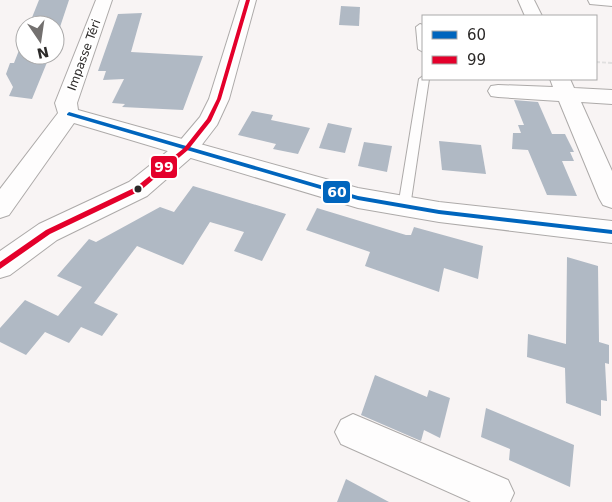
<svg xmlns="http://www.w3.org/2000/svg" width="612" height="502" font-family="'DejaVu Sans',sans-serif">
<rect width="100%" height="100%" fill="#f8f4f4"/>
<g fill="#b0b9c4">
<path d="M39,0H69L55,42V25H29Z"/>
<path d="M341,6L360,7L359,26L339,25Z"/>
<path d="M142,13L131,52L203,56L183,110L122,107L125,104L112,103L124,79L103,80L106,71H98L118,14Z"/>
<path d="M25,35V55H50L32,99L9,96L13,87L6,74L10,63H14Z"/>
<path d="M514,100L538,102L552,134H565L574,152H570L574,161H562L577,196L547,195L528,150L512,149L513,133H521L518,125H524Z"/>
<path d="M252,111L273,115L271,120L310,128L298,154L273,149L276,144L238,135Z"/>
<path d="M328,123L352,128L345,153L319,148Z"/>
<path d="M439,141L481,145L486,174L442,170Z"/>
<path d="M364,142L392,146L387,172L358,166Z"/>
<path d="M193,186L286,214L262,261L234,251L244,232L210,222L183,265L137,246L94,303L118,314L102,336L81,327L69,343L45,332L26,355L0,342V328L25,300L58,316L82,287L57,276L89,239L96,242L160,207L174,212Z"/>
<path d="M317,208L406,235H411L414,227L483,246L478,279L444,268L439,292L365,266L370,252L306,230Z"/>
<path d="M567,257L598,266L599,342L609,345V364L605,363L607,401L601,400V416L566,403L565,368L527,357L528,334L566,344Z"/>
<path d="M375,375L427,397L429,390L450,398L440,438L424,430L421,441L361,415Z"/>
<path d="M486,408L574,445L570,487L509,460L510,449L481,437Z"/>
<path d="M346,479L389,502H337Z"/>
</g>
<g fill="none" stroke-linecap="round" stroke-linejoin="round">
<g stroke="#adaaa9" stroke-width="2">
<g id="lane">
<path d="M420,24L423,25V52L418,49L416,27Z"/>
<path d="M423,76V79H429L410,207L409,211H399L398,207L419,79Z"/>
</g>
</g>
<g stroke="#adaaa9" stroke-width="2">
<g id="street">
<path d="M96,0H112L77,103L78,110L358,188L439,202L612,221V243L439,222L358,208L74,123L9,215L0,218V189L58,113L55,103Z"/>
<path d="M518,0H534L542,16H525Z"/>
<path d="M588,0H612V6L590,4Z"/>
<path d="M550,79H570L574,88L612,90V104L581,102L612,171V208L603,205L599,198L559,101L498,97L491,96L488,91L491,86L498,85L553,87Z"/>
<path d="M353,414L508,480L514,493L510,502H471L341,444L335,432L341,420Z"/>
</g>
</g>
<g stroke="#adaaa9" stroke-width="2">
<path id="secondary" d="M240,0H256L229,99L217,125L194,155L147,196L57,240L10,275L0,278V251L39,224L129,182L178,143L200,117L209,99Z"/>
</g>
<path stroke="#e1e0e0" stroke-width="2" stroke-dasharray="4 2" stroke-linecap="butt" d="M596,62L612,63"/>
<use href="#lane" fill="#fefdfd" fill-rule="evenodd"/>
<use href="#street" fill="#fefdfd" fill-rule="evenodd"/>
<use href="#secondary" fill="#fefdfd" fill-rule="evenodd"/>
<g stroke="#fff" stroke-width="4">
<path id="bus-1" d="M69,112L358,196L439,210L612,230V234L439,214L358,200L67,115V114Z"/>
</g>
<g stroke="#fff" stroke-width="4">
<path id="bus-2" d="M246,0H250L221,99L211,121L188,150L140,191L50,234L0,269V262L46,230L136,187L184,148L207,119L217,99Z"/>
</g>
<use href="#bus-1" fill="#0065bd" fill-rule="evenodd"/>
<use href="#bus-2" fill="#e4002b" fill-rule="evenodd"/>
</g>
<circle fill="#2b2928" stroke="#fff" stroke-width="2" cx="138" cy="189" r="4.5"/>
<g text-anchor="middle" stroke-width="5" stroke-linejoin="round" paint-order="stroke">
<g font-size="12" fill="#2b2928" stroke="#fff">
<text transform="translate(84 55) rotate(-70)" y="4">Impasse Téri</text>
</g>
</g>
<g stroke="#fff" stroke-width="2">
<rect x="150" y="155" width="28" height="24" rx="5" fill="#e4002b"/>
<rect x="322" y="180" width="29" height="24" rx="5" fill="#0065bd"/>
</g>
<g font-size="14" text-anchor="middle" font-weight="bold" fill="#fff">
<text x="164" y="172">99</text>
<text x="337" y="197">60</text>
</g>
<rect x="422" y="15" width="175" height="65" fill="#ffffff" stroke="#aaa9a9"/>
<rect x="432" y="31" width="25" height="8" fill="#0065bd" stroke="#aaa9a9"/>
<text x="467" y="40" font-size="15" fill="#2b2928">60</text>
<rect x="432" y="56" width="25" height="8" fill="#e4002b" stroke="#aaa9a9"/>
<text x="467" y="65" font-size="15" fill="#2b2928">99</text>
<g transform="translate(40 40) rotate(167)"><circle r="24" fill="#ffffff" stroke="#aaa9a9"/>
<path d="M0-4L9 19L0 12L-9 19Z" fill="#73706f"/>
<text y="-8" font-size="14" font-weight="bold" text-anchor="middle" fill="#2b2928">N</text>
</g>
</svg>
